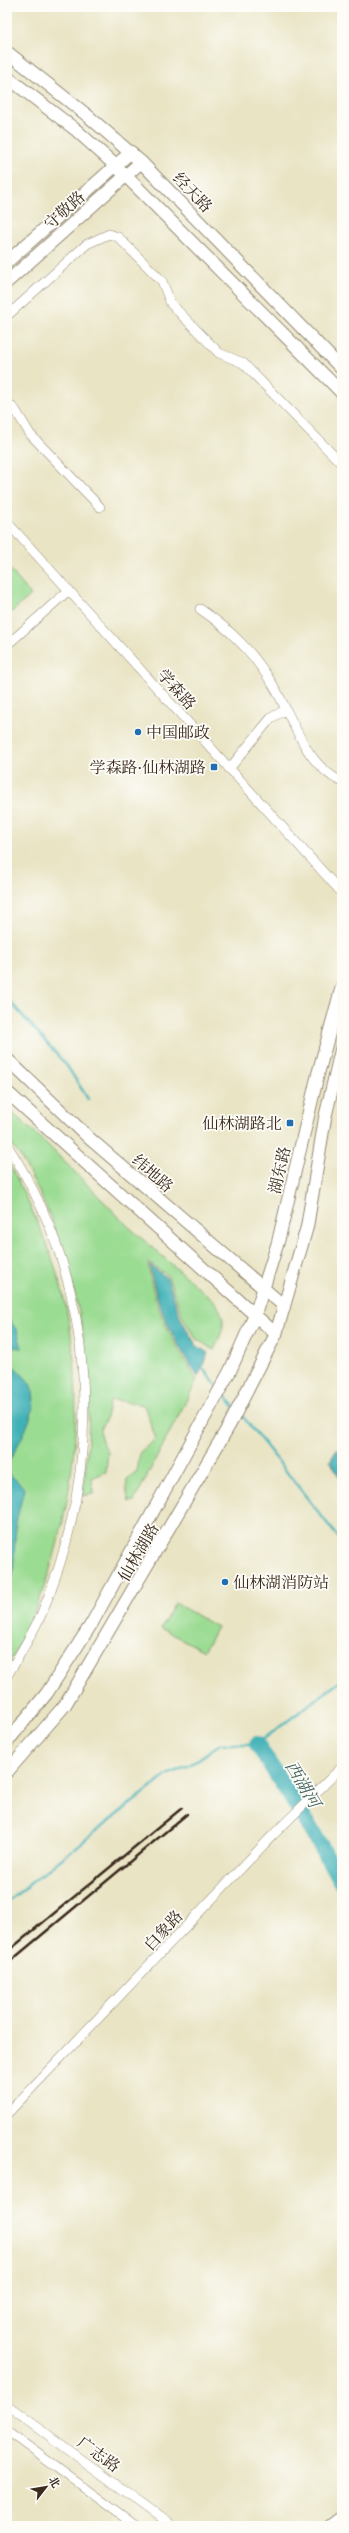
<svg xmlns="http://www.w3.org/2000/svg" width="349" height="2533" font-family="'Old Standard TT','Noto Serif SC',serif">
<rect width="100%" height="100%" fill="#fdfcf7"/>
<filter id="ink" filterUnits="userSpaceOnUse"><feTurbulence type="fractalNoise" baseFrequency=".025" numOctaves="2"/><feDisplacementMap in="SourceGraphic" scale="8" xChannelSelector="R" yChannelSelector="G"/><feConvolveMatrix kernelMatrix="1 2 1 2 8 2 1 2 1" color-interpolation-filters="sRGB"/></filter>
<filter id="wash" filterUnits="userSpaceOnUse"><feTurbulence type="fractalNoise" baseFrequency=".012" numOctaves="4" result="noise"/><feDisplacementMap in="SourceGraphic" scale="16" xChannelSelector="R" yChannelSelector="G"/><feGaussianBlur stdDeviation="0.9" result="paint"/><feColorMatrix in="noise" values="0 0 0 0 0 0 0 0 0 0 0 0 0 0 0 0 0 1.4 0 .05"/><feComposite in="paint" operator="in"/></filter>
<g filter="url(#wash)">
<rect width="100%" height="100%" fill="#e9e4c4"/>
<g fill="#9bdc93" stroke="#6b8358">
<path d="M7,566L31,595L7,616Z"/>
<path d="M7,1108L47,1144L129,1227L216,1303C228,1323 223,1329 214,1350L196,1339L183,1318L168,1276L148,1262C153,1308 173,1342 197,1380L134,1501L129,1502L126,1489L127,1480L137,1472L140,1452L156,1439L144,1405L116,1400L110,1401L105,1421L100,1429L101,1439L108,1452L106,1472L92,1478L93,1494L82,1496C97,1402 87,1310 52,1221C43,1199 32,1177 20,1156C16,1150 9,1142 7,1136C5,1127 7,1117 7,1108Z"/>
<path d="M7,1159C26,1197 44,1233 57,1273C96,1396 72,1557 7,1667Z"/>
<path d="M175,1603L217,1627L204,1651L161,1628Z"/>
</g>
<g fill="#40b1b7" stroke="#3e6e6a">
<path d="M150,1265L167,1278L181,1319L196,1345L208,1353L198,1377C174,1341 156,1308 150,1265Z"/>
<path d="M7,1317L17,1330L22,1348L7,1347Z"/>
<path d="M7,1358C14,1369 26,1375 31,1386C42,1409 17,1445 7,1466Z"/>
<path d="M342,1448V1482L330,1461L336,1451Z"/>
<path d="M7,1470C11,1478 19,1480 24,1489L16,1523L13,1577L8,1583Z"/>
</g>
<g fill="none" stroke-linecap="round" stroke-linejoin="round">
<g stroke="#40b1b7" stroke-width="2.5">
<path d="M7,998L67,1066L88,1099"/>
<path d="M200,1365L217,1386"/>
<path d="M223,1393L235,1408"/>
<path d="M240,1413L342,1542"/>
<path d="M7,1902L167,1775L190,1765L220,1744H257L342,1680"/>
</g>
<path stroke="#40b1b7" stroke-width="16" d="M257,1744L314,1834L342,1884"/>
</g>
</g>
<g filter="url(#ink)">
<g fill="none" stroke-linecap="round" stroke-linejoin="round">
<g stroke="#928771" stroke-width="10">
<g id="minor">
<path d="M7,316L87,244L109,234L118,237L162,281L171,304L219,353L243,363L342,464"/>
<path d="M7,402L16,411L30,434L100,507"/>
<path d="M7,522L342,893"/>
<path d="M200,609C231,630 253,652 273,685C294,719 304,764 342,782"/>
<path d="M7,645L69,590"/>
<path d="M229,769L271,718L285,710"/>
<path d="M7,1145C99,1286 106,1462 41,1615C31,1636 19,1656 7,1676"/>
<path d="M7,2114L272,1836L342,1767"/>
<path d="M7,2405L173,2526"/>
<path d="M7,2431L136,2526"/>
</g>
</g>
<g stroke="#928771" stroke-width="14">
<g id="major">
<path d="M7,52L88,116L141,162L342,369"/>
<path d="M7,77L76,130L116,166L342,393"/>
<path d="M7,262L131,152"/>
<path d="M7,282L141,162"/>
<path d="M7,1059L89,1138L284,1306"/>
<path d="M7,1092L276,1334"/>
<path d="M7,1742L47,1693L92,1623L230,1371L255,1315L278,1242L318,1074L342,986"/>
<path d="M7,1772L65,1705L230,1424L276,1334L307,1227L325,1118L342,1046"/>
<path d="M330,2526L342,2517"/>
</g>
</g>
<use href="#minor" stroke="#fff" stroke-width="9"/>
<use href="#major" stroke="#fff" stroke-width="12"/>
<g stroke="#3b2a1e" stroke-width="2.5">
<path d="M7,1952L182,1808"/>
<path d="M7,1964L187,1814"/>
</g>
</g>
</g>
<g fill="#1f6fb2" stroke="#fdfcf7" stroke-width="1.5">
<circle cx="138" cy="732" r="4"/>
<rect x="210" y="763" width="8" height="8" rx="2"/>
<rect x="286" y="1119" width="8" height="8" rx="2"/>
<circle cx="225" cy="1582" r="4"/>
</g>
<g text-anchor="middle" stroke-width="3.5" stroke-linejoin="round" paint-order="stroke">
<g font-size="16" fill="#3b2a1e" stroke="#fdfcf7">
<text transform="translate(193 192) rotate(46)" y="6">经天路</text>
<text transform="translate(64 210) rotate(-42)" y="6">守敬路</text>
<text transform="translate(177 689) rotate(48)" y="6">学森路</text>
<text transform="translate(279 1170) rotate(-77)" y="6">湖东路</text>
<text transform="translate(153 1173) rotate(41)" y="6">纬地路</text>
<text transform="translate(138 1552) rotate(-60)" y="6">仙林湖路</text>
<text transform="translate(163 1930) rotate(-47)" y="6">白象路</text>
<text transform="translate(99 2454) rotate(36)" y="6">广志路</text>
</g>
<g font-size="16" fill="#3b2a1e" stroke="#fdfcf7" text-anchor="start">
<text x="146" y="738">中国邮政</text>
<text x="206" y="773" text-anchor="end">学森路·仙林湖路</text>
<text x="282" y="1129" text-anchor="end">仙林湖路北</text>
<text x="233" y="1588">仙林湖消防站</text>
</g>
<g font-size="17" font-style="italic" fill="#3d605b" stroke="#fdfcf7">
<text transform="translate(303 1784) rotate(59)" y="6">西湖河</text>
</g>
</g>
<rect width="349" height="2533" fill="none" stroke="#fdfcf7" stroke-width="24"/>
<g transform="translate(46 2487) rotate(59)" stroke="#fdfcf7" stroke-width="3" paint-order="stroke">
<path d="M0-3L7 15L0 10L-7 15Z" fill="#3b2a1e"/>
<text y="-6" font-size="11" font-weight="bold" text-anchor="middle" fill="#3b2a1e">北</text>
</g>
</svg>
